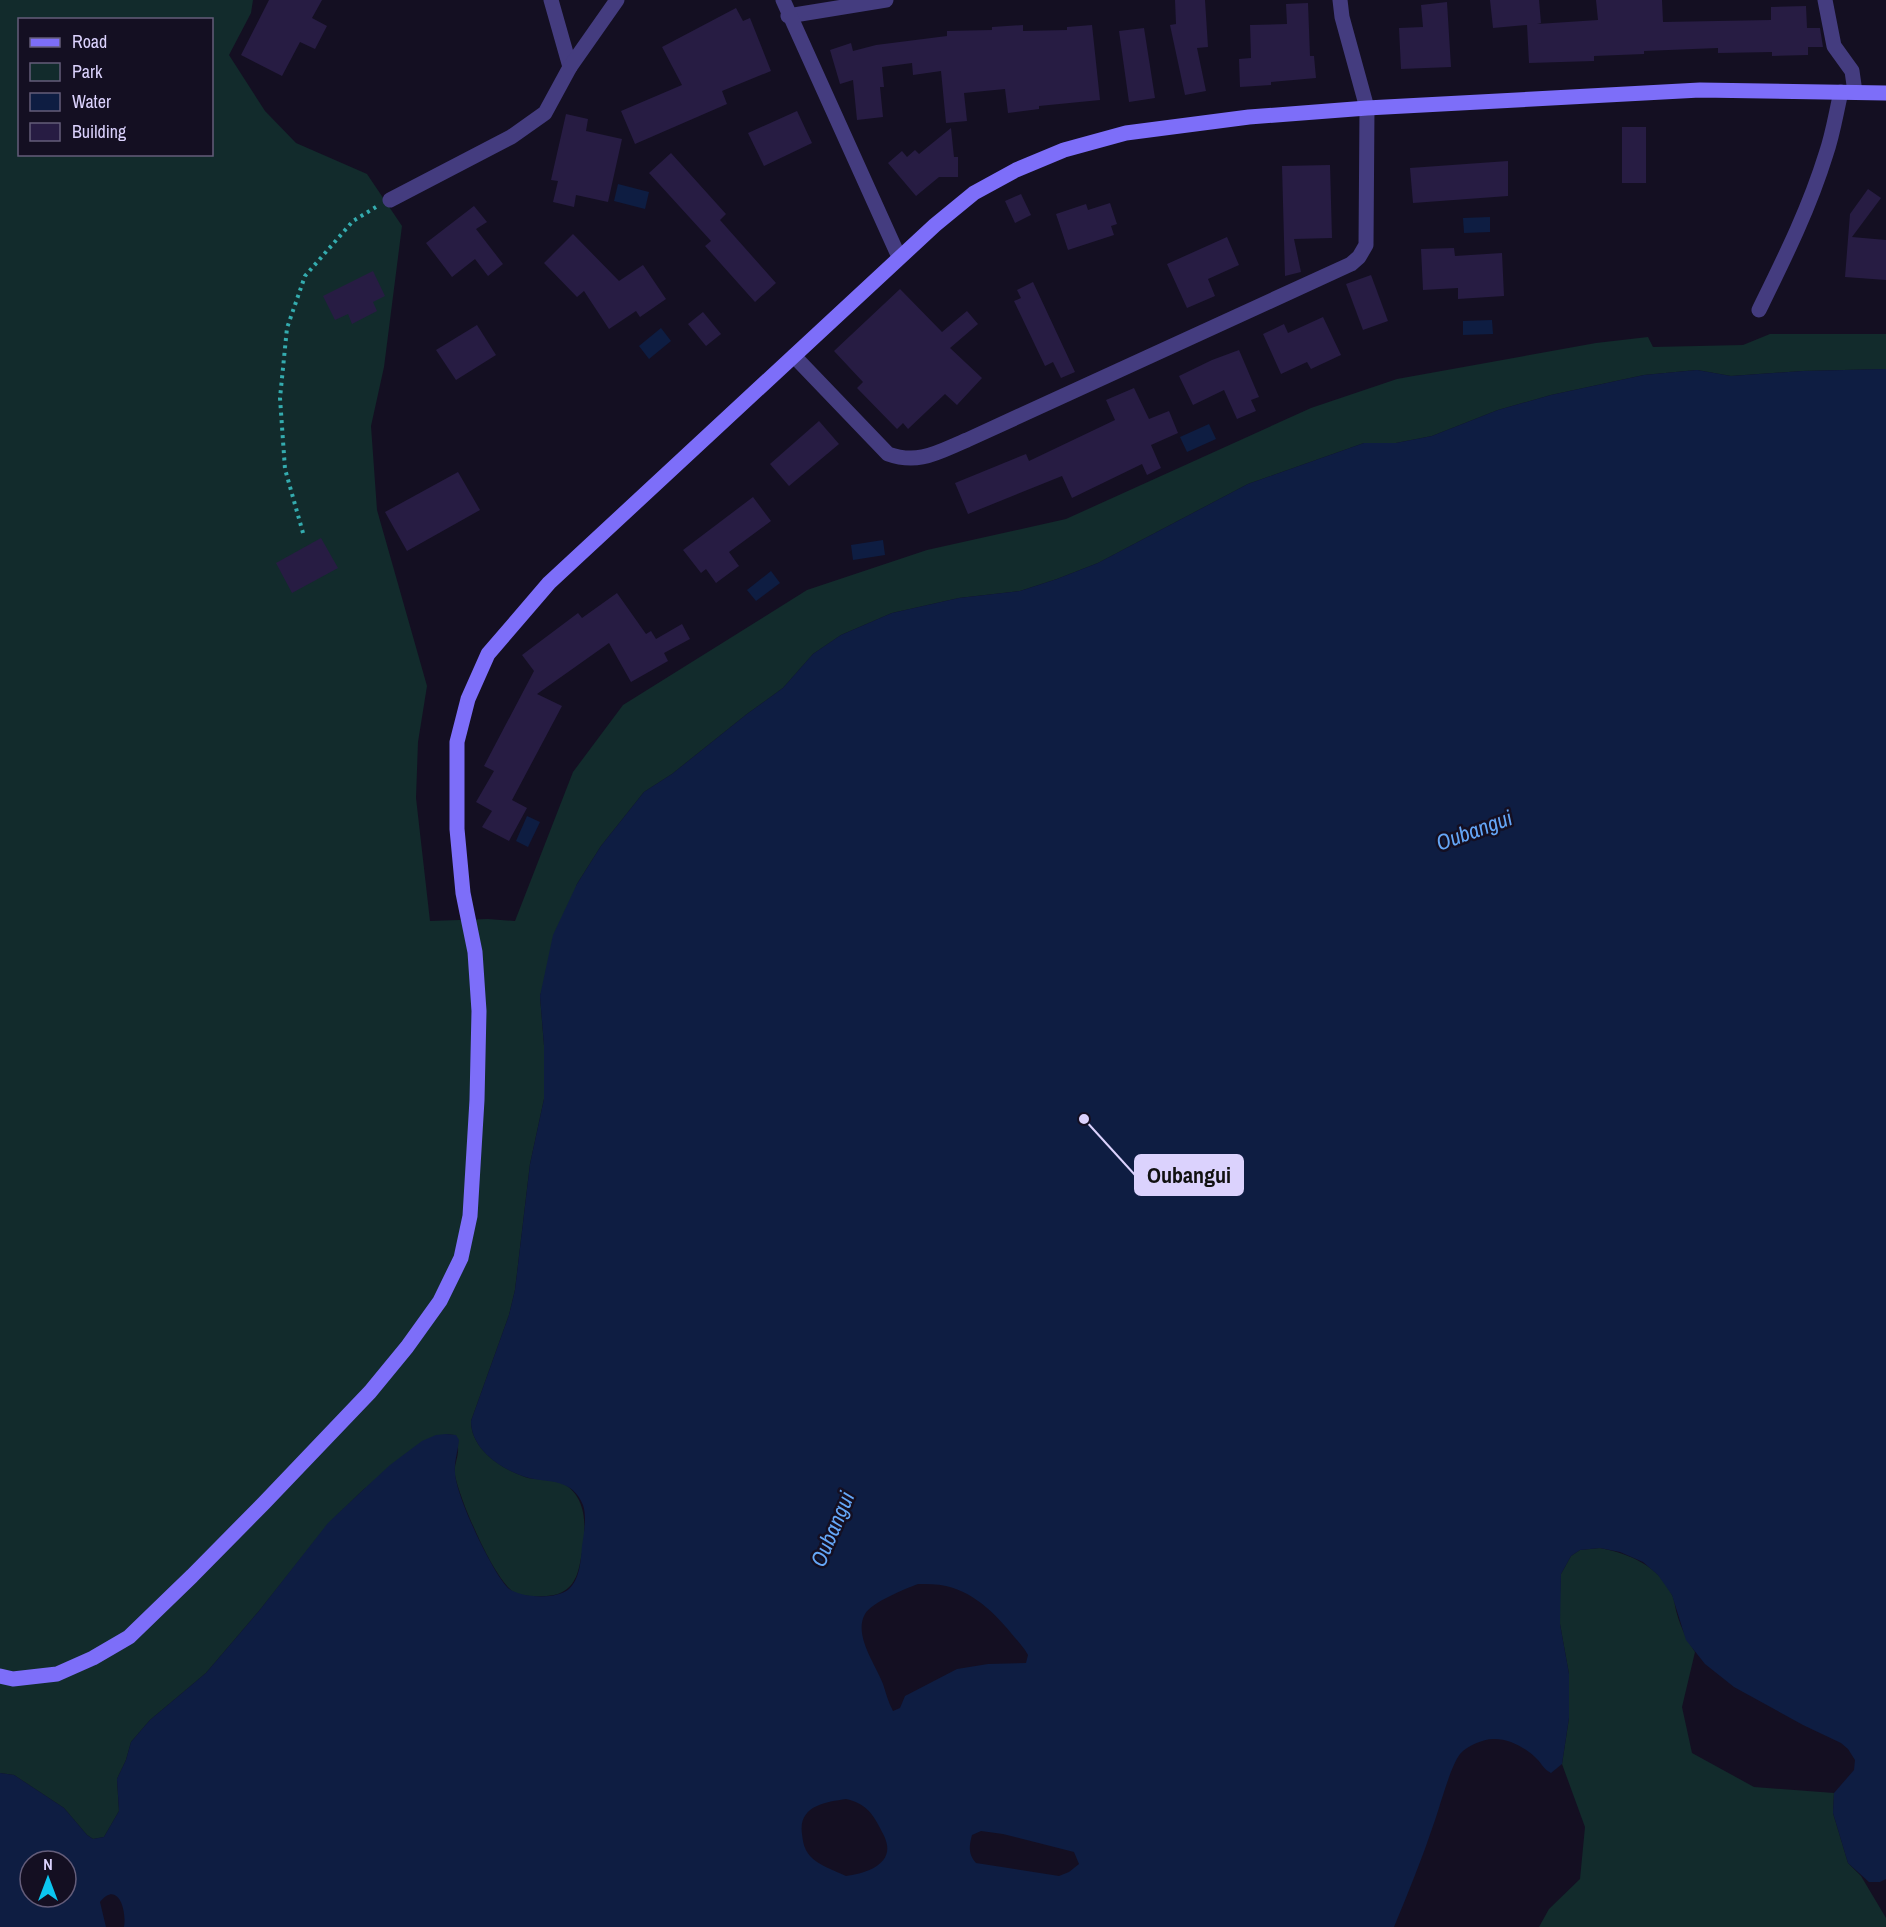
<svg xmlns="http://www.w3.org/2000/svg" width="1886" height="1927" font-family="'Archivo Narrow',sans-serif">
<rect width="100%" height="100%" fill="#140f22"/>
<g fill="#122b2c" fill-rule="evenodd">
<path d="M0,0H253L251,13L229,55L265,111L296,143L367,174L402,226L384,367L371,426L377,510L427,686L418,742L416,798L430,921L488,919L515,921L573,772L623,705L807,590L927,550L1066,519L1311,408L1397,379L1596,343L1648,337L1653,347L1743,345L1770,334H1886V369L1803,371L1731,376L1697,370L1644,375L1551,395L1498,410L1432,436L1396,443H1364L1248,484L1098,563L1057,579L1020,591L959,598L892,613L841,635L813,654L783,688L747,714L672,774L644,792L601,846L577,884L540,996L544,1045V1099L530,1164L515,1290L509,1315L471,1421C471,1450 503,1470 528,1478C538,1480 551,1478 560,1482C591,1496 586,1535 580,1563C577,1579 571,1591 554,1595C544,1597 527,1597 517,1594C496,1586 459,1498 455,1475C453,1466 459,1457 458,1448C457,1444 455,1439 454,1435L446,1434L379,1477L363,1490L329,1523L259,1611L206,1673L150,1720L131,1742L126,1760L117,1779L119,1811L104,1837L93,1839L87,1835L64,1808L14,1775L0,1773ZM20,20H212V154H20Z"/>
<path d="M1600,1548C1630,1554 1659,1566 1672,1595C1675,1601 1675,1608 1677,1614C1681,1628 1687,1640 1695,1652L1682,1707L1692,1753L1754,1787L1834,1793L1833,1813L1848,1863L1861,1876L1886,1918V1927H1539L1549,1909L1580,1879L1585,1827L1562,1764L1569,1718V1674L1560,1624V1593L1561,1574L1571,1556L1580,1550Z"/>
</g>
<g fill="#0e1d42" fill-rule="evenodd">
<path d="M618,184L649,192L645,209L614,201Z"/>
<path d="M1490,217V232L1464,233L1463,218Z"/>
<path d="M1492,320L1493,334L1463,335V321Z"/>
<path d="M661,328L671,341L649,359L639,346Z"/>
<path d="M1886,369V1879L1880,1882H1869L1848,1863L1833,1813L1834,1793L1854,1770L1855,1760L1848,1749L1841,1743L1803,1725L1734,1687L1705,1664L1686,1640L1672,1595L1658,1575L1643,1562L1620,1552L1600,1548L1580,1550L1571,1556L1561,1574L1560,1624L1569,1674V1718L1562,1764L1551,1773C1544,1769 1543,1766 1538,1760C1528,1749 1509,1738 1493,1739C1483,1739 1467,1746 1460,1754C1450,1767 1440,1807 1434,1823C1422,1859 1408,1893 1394,1927H124C127,1911 118,1880 100,1902L106,1927H0V1773L14,1775L64,1808L87,1835L93,1839L104,1837L119,1811L117,1779L126,1760L131,1742L150,1720L206,1673L259,1611L328,1523L363,1490L390,1465L422,1441L436,1435L446,1434L456,1435L459,1440C458,1451 454,1462 455,1472C455,1494 492,1572 508,1588C520,1598 557,1600 569,1589C580,1579 581,1559 582,1546C584,1533 587,1517 583,1505C572,1478 549,1483 529,1478C503,1471 471,1450 471,1421L509,1315L515,1290L530,1164L544,1099V1045L540,996L553,935L577,884L601,846L644,792L672,774L747,714L783,688L813,654L841,635L892,613L959,598L1020,591L1057,579L1098,563L1248,484L1364,443H1396L1432,436L1498,410L1551,395L1644,375L1697,370L1731,376L1803,371ZM918,1584C927,1584 937,1584 946,1586C981,1594 1004,1624 1025,1650L1028,1655L1026,1663L988,1664L957,1669L905,1696L900,1708L893,1711C888,1702 886,1693 883,1684C876,1665 853,1635 865,1614C872,1602 905,1589 918,1584ZM846,1799C864,1803 872,1812 880,1828C882,1832 885,1837 886,1841C894,1865 864,1874 846,1876C835,1871 818,1865 810,1856C804,1849 803,1842 802,1834C798,1806 825,1802 846,1799ZM981,1831L1003,1834L1074,1852L1079,1864L1069,1872L1059,1876L976,1863C968,1854 969,1846 972,1835ZM30,1861H66V1897H30Z"/>
<path d="M1209,424L1216,439L1187,452L1180,437Z"/>
<path d="M883,540L885,555L853,560L851,545Z"/>
<path d="M771,571L780,583L756,601L747,590Z"/>
<path d="M527,816L540,822L528,847L516,841Z"/>
</g>
<g fill="#271c43">
<path d="M269,0H322L312,18L327,26L315,49L300,42L282,76L241,55Z"/>
<path d="M1175,0H1205L1208,47L1197,48L1206,91L1185,95L1170,25L1176,24Z"/>
<path d="M1490,0H1539L1541,23L1537,24L1598,20L1596,0H1662L1663,22L1771,20V7L1806,6L1807,28H1820L1823,47H1808V55L1772,56V52L1718,53V48L1644,51V54L1594,56V61L1529,63L1527,25L1493,28Z"/>
<path d="M1447,2L1451,67L1401,69L1399,28L1423,27L1421,5Z"/>
<path d="M1308,3L1310,56H1314L1316,78L1271,82V85L1240,87L1239,59L1251,58L1250,25L1287,24L1286,4Z"/>
<path d="M736,8L743,21L750,18L771,71L722,91L727,104L635,144L621,111L682,85L662,47Z"/>
<path d="M1023,25V31L1067,30V27L1092,25L1100,100L1039,106V109L1008,113L1005,89L964,93L967,121L946,123L941,71L913,75L912,63L882,67L884,87H880L883,117L857,120L853,80L840,84L830,50L851,43L853,51L876,45L947,36V31L992,30V27Z"/>
<path d="M1144,28L1155,98L1129,102L1119,31Z"/>
<path d="M797,111L812,143L764,166L748,133Z"/>
<path d="M566,114L588,119L586,131L622,139L608,202L576,195L574,207L553,202L558,181L551,180Z"/>
<rect x="1622" y="127" width="24" height="56"/>
<path d="M951,128L954,157H958V177H939L916,196L888,163L902,151L907,157L915,150L919,154Z"/>
<path d="M671,153L726,214L720,220L776,283L755,302L705,246L711,241L649,173Z"/>
<path d="M1508,161V196L1413,203L1410,168Z"/>
<path d="M1330,165L1332,238L1294,239L1301,272L1285,276L1282,166Z"/>
<path d="M1868,189L1881,198L1852,237L1886,240V280L1845,277L1850,214Z"/>
<path d="M1021,194L1031,215L1015,223L1005,201Z"/>
<path d="M1110,203L1117,224L1111,226L1114,235L1068,250L1056,214L1086,204L1088,210Z"/>
<path d="M474,206L487,222L476,229L503,264L488,276L475,259L452,277L426,243Z"/>
<path d="M573,234L619,281L643,265L666,299L640,317L636,311L609,329L584,291L577,297L544,263Z"/>
<path d="M1227,237L1239,265L1208,279L1215,296L1187,308L1167,264Z"/>
<path d="M1454,248L1455,256L1502,253L1504,296L1458,299V288L1423,290L1421,249Z"/>
<path d="M373,271L385,296L373,302L377,311L352,324L348,314L335,320L323,296Z"/>
<path d="M1371,275L1388,321L1363,330L1346,284Z"/>
<path d="M1033,282L1075,372L1061,378L1053,362L1045,366L1014,301L1021,298L1017,290Z"/>
<path d="M900,289L942,332L967,311L978,324L950,348L982,378L957,405L945,394L908,429L903,423L897,429L857,388L863,382L834,351Z"/>
<path d="M703,312L721,334L706,346L688,324Z"/>
<path d="M1323,317L1341,355L1311,369L1307,362L1281,374L1263,334L1284,324L1288,333Z"/>
<path d="M477,325L496,355L456,380L436,350Z"/>
<path d="M1239,350L1259,397L1251,400L1256,411L1237,419L1224,390L1193,405L1179,376L1212,360Z"/>
<path d="M1134,388L1149,419L1169,411L1178,433L1151,445L1161,468L1147,475L1142,464L1072,498L1062,476L968,514L955,483L1026,454L1029,461L1115,420L1106,400Z"/>
<path d="M819,421L839,444L789,486L770,464Z"/>
<path d="M458,472L480,510L407,551L385,512Z"/>
<path d="M753,497L771,521L729,552L739,566L716,583L706,569L701,573L683,550Z"/>
<path d="M321,538L338,568L292,593L276,563Z"/>
<path d="M617,593L646,634L651,631L656,639L682,624L690,639L664,653L668,661L631,682L609,643L537,694L562,706L512,800L527,808L509,841L482,827L492,811L476,802L494,771L484,766L534,671L522,655L578,613L582,618Z"/>
</g>
<g fill="none" stroke-linecap="round" stroke-linejoin="round">
<path stroke="#34acaf" stroke-width="4" stroke-dasharray="3 4.5" stroke-linecap="butt" d="M303,533L285,469L280,398L287,328L305,276L353,221L376,207"/>
<g stroke="#443c7f" stroke-width="15">
<path d="M551,0L570,67"/>
<path d="M1825,0L1834,46L1852,71L1855,92"/>
<path d="M788,16L886,0"/>
<path d="M390,200L511,137L545,113L570,67L617,0"/>
<path d="M1759,310C1784,259 1809,209 1826,154C1833,134 1836,113 1841,92"/>
<path d="M794,356L888,454C919,465 938,452 967,440L1351,264L1359,257L1366,245L1367,108L1342,17L1340,0"/>
</g>
<path stroke="#443c7f" stroke-width="15" d="M783,0L899,257"/>
<path stroke="#7d6ef9" stroke-width="15" d="M0,1676L13,1679L57,1674L93,1658L129,1637L192,1576L264,1503L370,1392L407,1347L440,1301L461,1258L470,1216L477,1100L479,1011L475,952L463,893L457,829V742L468,699L488,654L549,583L935,225L974,193L1016,170L1064,150L1126,133L1249,117L1367,108L1700,90L1886,93"/>
</g>
<g text-anchor="middle" stroke-width="5" stroke-linejoin="round" paint-order="stroke">
<g font-size="22" font-style="italic" fill="#65a7f8" stroke="#140f22">
<text transform="translate(1474 830) rotate(-20)" y="8">Oubangui</text>
<text transform="translate(832 1529) rotate(-67)" y="8">Oubangui</text>
</g>
</g>
<path fill="none" stroke="#dbd2fd" stroke-width="2" d="M1084 1119L1135 1175"/>
<circle fill="#dbd2fd" stroke="#140f22" stroke-width="2" cx="1084" cy="1119" r="6"/>
<rect fill="#dbd2fd" stroke="#dbd2fd" stroke-width="2" x="1135" y="1155" width="108" height="40" rx="6"/>
<g font-size="22" text-anchor="middle" font-weight="bold" fill="#111">
<text x="1189" y="1183">Oubangui</text>
</g>
<rect x="18" y="18" width="195" height="138" fill="#140f22" stroke="#645d7a" stroke-width="1.5"/>
<rect x="30" y="38" width="30" height="9" fill="#7d6ef9" stroke="#645d7a" stroke-width="1.5"/>
<text x="72" y="48" font-size="18" fill="#dbd2fd">Road</text>
<rect x="30" y="63" width="30" height="18" fill="#122b2c" stroke="#645d7a" stroke-width="1.5"/>
<text x="72" y="78" font-size="18" fill="#dbd2fd">Park</text>
<rect x="30" y="93" width="30" height="18" fill="#0e1d42" stroke="#645d7a" stroke-width="1.5"/>
<text x="72" y="108" font-size="18" fill="#dbd2fd">Water</text>
<rect x="30" y="123" width="30" height="18" fill="#271c43" stroke="#645d7a" stroke-width="1.5"/>
<text x="72" y="138" font-size="18" fill="#dbd2fd">Building</text>
<g transform="translate(48 1879)"><circle r="28" fill="#140f22" stroke="#645d7a" stroke-width="1.5"/>
<path d="M0-4.5L10 22L0 15L-10 22Z" fill="#0bc6f1"/>
<text y="-9" font-size="16" font-weight="bold" text-anchor="middle" fill="#dbd2fd">N</text>
</g>
</svg>
